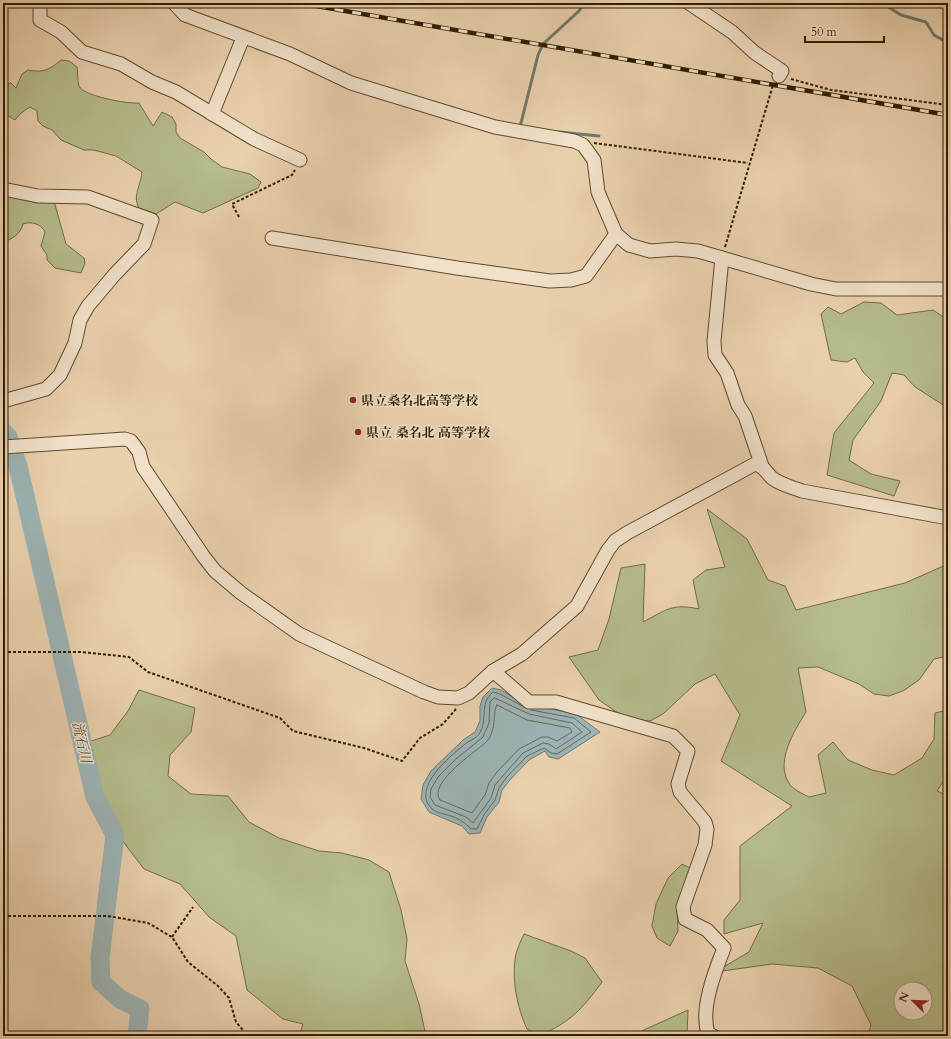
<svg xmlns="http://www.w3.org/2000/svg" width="951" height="1039" font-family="Cardo,'Noto Serif JP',serif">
<rect width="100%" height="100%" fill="#ead1ae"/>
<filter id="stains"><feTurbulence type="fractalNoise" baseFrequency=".005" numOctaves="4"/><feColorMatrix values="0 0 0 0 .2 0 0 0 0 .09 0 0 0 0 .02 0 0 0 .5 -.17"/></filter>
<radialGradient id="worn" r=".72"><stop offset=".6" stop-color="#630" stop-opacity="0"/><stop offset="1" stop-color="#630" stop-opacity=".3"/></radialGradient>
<g fill="#b6bc8b" stroke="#726c46" fill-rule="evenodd">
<path d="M61,60L69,61L77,67C78,72 77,80 79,86C83,96 127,104 139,103L153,126L162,112L172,117L176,124V132L180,138L204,152L211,159L222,167L250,174L261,182L258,188L203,213L175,202L156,214L139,208C132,195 141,186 142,172L116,156L94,150H84L61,140L52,130L43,126L38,121L37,111L30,107L21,113L15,120C0,113 3,101 3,86L11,83L16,88L22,74L28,70C43,73 49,70 61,60Z"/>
<path d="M3,194L37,203L49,199L54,201L66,244L84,258L85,263L81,273L55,268L47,260V255L41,246L45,232C41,224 32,221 23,224C20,234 13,239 3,242Z"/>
<path d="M864,302L881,303L897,315L933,310L948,320V408L915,387L904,375L892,373L881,401L853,440L849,460L871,474L900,481L894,496L827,475L834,433L874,383L863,372L855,358L847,362L831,360L821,314L828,307L841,314Z"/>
<path d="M707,509L747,539L768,580L785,586L796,610L905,583L948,564V656L934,659L919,680L903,691L889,696L874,694L859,684L818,667L798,668L806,712C794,731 775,762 789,783C792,789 803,794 809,797L826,793L818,755L833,742L848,760L872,770L894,775L922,758L934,739L935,713L948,710V774L937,791L948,796V1036H868L871,1025L852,986L818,968L772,964L715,972L749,952L763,923L724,934V920L740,900V846L792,806L721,761L740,715L715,674L695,684L663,714L650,721L625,718L599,700L569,657L598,650L609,619L621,568L645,564L643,622C666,610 672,603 699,609L693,580L706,570L725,567ZM901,989H925V1013H901Z"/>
<path d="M139,690L195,708L191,732L170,755L168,776L191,794L228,796L249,822L279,838L319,851L342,853L369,860L389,872L401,910L407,939L405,961L419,1004L426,1036H299L303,1024L283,1019L247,990L236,936L209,917L180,884L144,869L118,835L98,795L89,755L91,741L110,735L128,711Z"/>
<path d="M682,864L690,868L677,905L678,931L670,946L657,938L652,926L656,904L668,878Z"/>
<path d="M524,934L571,951L585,958L602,982C582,1009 571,1022 540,1035L527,1029C517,1007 511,978 516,954C518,947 521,940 524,934Z"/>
<path d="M688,1010L687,1036H632L635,1034Z"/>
</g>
<path fill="#9cb4b5" stroke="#70786d" d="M492,688L501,690L516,699L531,705L576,714L600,732L558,759L549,757L545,751L529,760L509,781L502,790L499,802L487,817L480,833L469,834L462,826L429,812L421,799L423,785L431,771L463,740L475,732L480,721V706L483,697Z"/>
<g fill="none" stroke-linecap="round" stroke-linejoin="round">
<g stroke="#66685b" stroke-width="1">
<path d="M495,698L529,714L572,723L582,732L556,749L549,744L543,743L523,753L495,785L491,798L473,823L466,817L435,805L430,797L431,789L438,777L456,759L483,737L489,723L490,702Z"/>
<path d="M497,705L527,720L570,728L572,732L557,741L548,737H542L519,749L497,772L489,783L485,795L472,813L440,800C428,784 472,754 484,744C498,733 492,711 497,705Z"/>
<path d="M522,706L500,694L493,692C478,705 489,719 479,734C476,739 468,741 464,745C449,757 412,788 431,808C436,813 445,814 451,816C460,819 465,823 471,829H477L484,815L495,800L499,788L506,778L527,756L544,748L551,753L557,754L591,732L574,718L531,710"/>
</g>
<g stroke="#70786d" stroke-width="3">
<path d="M882,3L901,15L926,22L934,35L948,43"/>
<path d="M522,127L520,126L521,123L538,55L543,44L579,11L584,3"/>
<path d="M559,132L599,136"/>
</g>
<path stroke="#9cb4b5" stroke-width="19" d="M3,432L8,437L18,466L95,797L115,835L100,958L101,982L120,999L140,1009L137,1036"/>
<g stroke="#5e4a2c" stroke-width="15">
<g id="minor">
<path d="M40,3V20L61,32L82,52L121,64L152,82L176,92L254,139L300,160"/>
<path d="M174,3L185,15L290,54L351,83L495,127L574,141L583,145L594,160L598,192L616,234L629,245L650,251L676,249L698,251L811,284L836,289H948"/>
<path d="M689,3L732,32L755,53L782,71L779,76"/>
<path d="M212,114L243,38"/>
<path d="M3,189L38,196L88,197L152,220L144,244L115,274L88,306L80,320L75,343L60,375L46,389L3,401"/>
<path d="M272,238L457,268L550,281L571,280L586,276L616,234"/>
<path d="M722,258L714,341L715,355L727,373L738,405L745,416L762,466"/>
<path d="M3,447L125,439L131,441L139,452L143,467L204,557L215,571L241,593L299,634L424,692L438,697L458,698L469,693L493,671L522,654L577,606L608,550L615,541L627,533L755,464C764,466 766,472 772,478C781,485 792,487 802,491L948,518"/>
<path d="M493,671L529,702H556L673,736L688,751L678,784L680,792L705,822L707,829L705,845L683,907L685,919L707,930L724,948C715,971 700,1009 708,1033L713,1036"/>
</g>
</g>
<g stroke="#2f1d01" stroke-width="2" stroke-dasharray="3 2" stroke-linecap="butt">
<path d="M791,79L831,90L948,105"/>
<path d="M594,143L748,163"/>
<path d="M239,217L232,204L292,175L295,170"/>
<path d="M725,247L773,85"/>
<path d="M3,652H81L129,657L148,672L280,718L293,731L364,748L402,761L420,738L443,724L456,709"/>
<path d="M3,916H108L148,923L172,937L188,962L218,986L229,998L236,1022L248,1036"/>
<path d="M172,937L193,907"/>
</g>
<use href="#minor" stroke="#f1e1ca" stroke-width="13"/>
<g stroke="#2f1d01" stroke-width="4.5">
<path id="rail" d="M299,3L948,115"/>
</g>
<use href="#rail" stroke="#f1e1ca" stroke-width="3" stroke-dasharray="9" stroke-linecap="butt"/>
</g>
<g fill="#8f2418" stroke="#f1e1ca" stroke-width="1.5">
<circle cx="353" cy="400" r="4"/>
<circle cx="358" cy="432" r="4"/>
</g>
<g text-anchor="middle" stroke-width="3" stroke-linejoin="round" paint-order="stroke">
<g font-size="13" font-weight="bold" fill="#2f1d01" stroke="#f1e1ca" text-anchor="start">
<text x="361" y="405">県立桑名北高等学校</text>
<text x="366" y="437">県立 桑名北 高等学校</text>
</g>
<g font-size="14" font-style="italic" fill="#504a37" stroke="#f1e1ca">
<text transform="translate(82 742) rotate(77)" y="5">流石川</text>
</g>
</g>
<rect width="951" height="1039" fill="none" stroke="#ead1ae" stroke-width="16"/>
<rect x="4" y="4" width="943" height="1031" fill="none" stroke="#2f1d01" stroke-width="2"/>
<rect x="8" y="8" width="935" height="1023" fill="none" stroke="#2f1d01"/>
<g transform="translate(913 1001) rotate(293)"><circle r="19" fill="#f1e1ca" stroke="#a3937a"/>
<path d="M0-3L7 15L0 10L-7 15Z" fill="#8f2418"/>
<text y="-6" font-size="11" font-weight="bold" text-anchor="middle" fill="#2f1d01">N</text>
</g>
<path d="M805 36v6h79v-6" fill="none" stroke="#2f1d01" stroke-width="2"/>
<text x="811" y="36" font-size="12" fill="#2f1d01" stroke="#f1e1ca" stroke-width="3" paint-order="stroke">50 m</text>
<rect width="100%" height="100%" filter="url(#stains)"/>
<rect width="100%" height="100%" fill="url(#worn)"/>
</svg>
